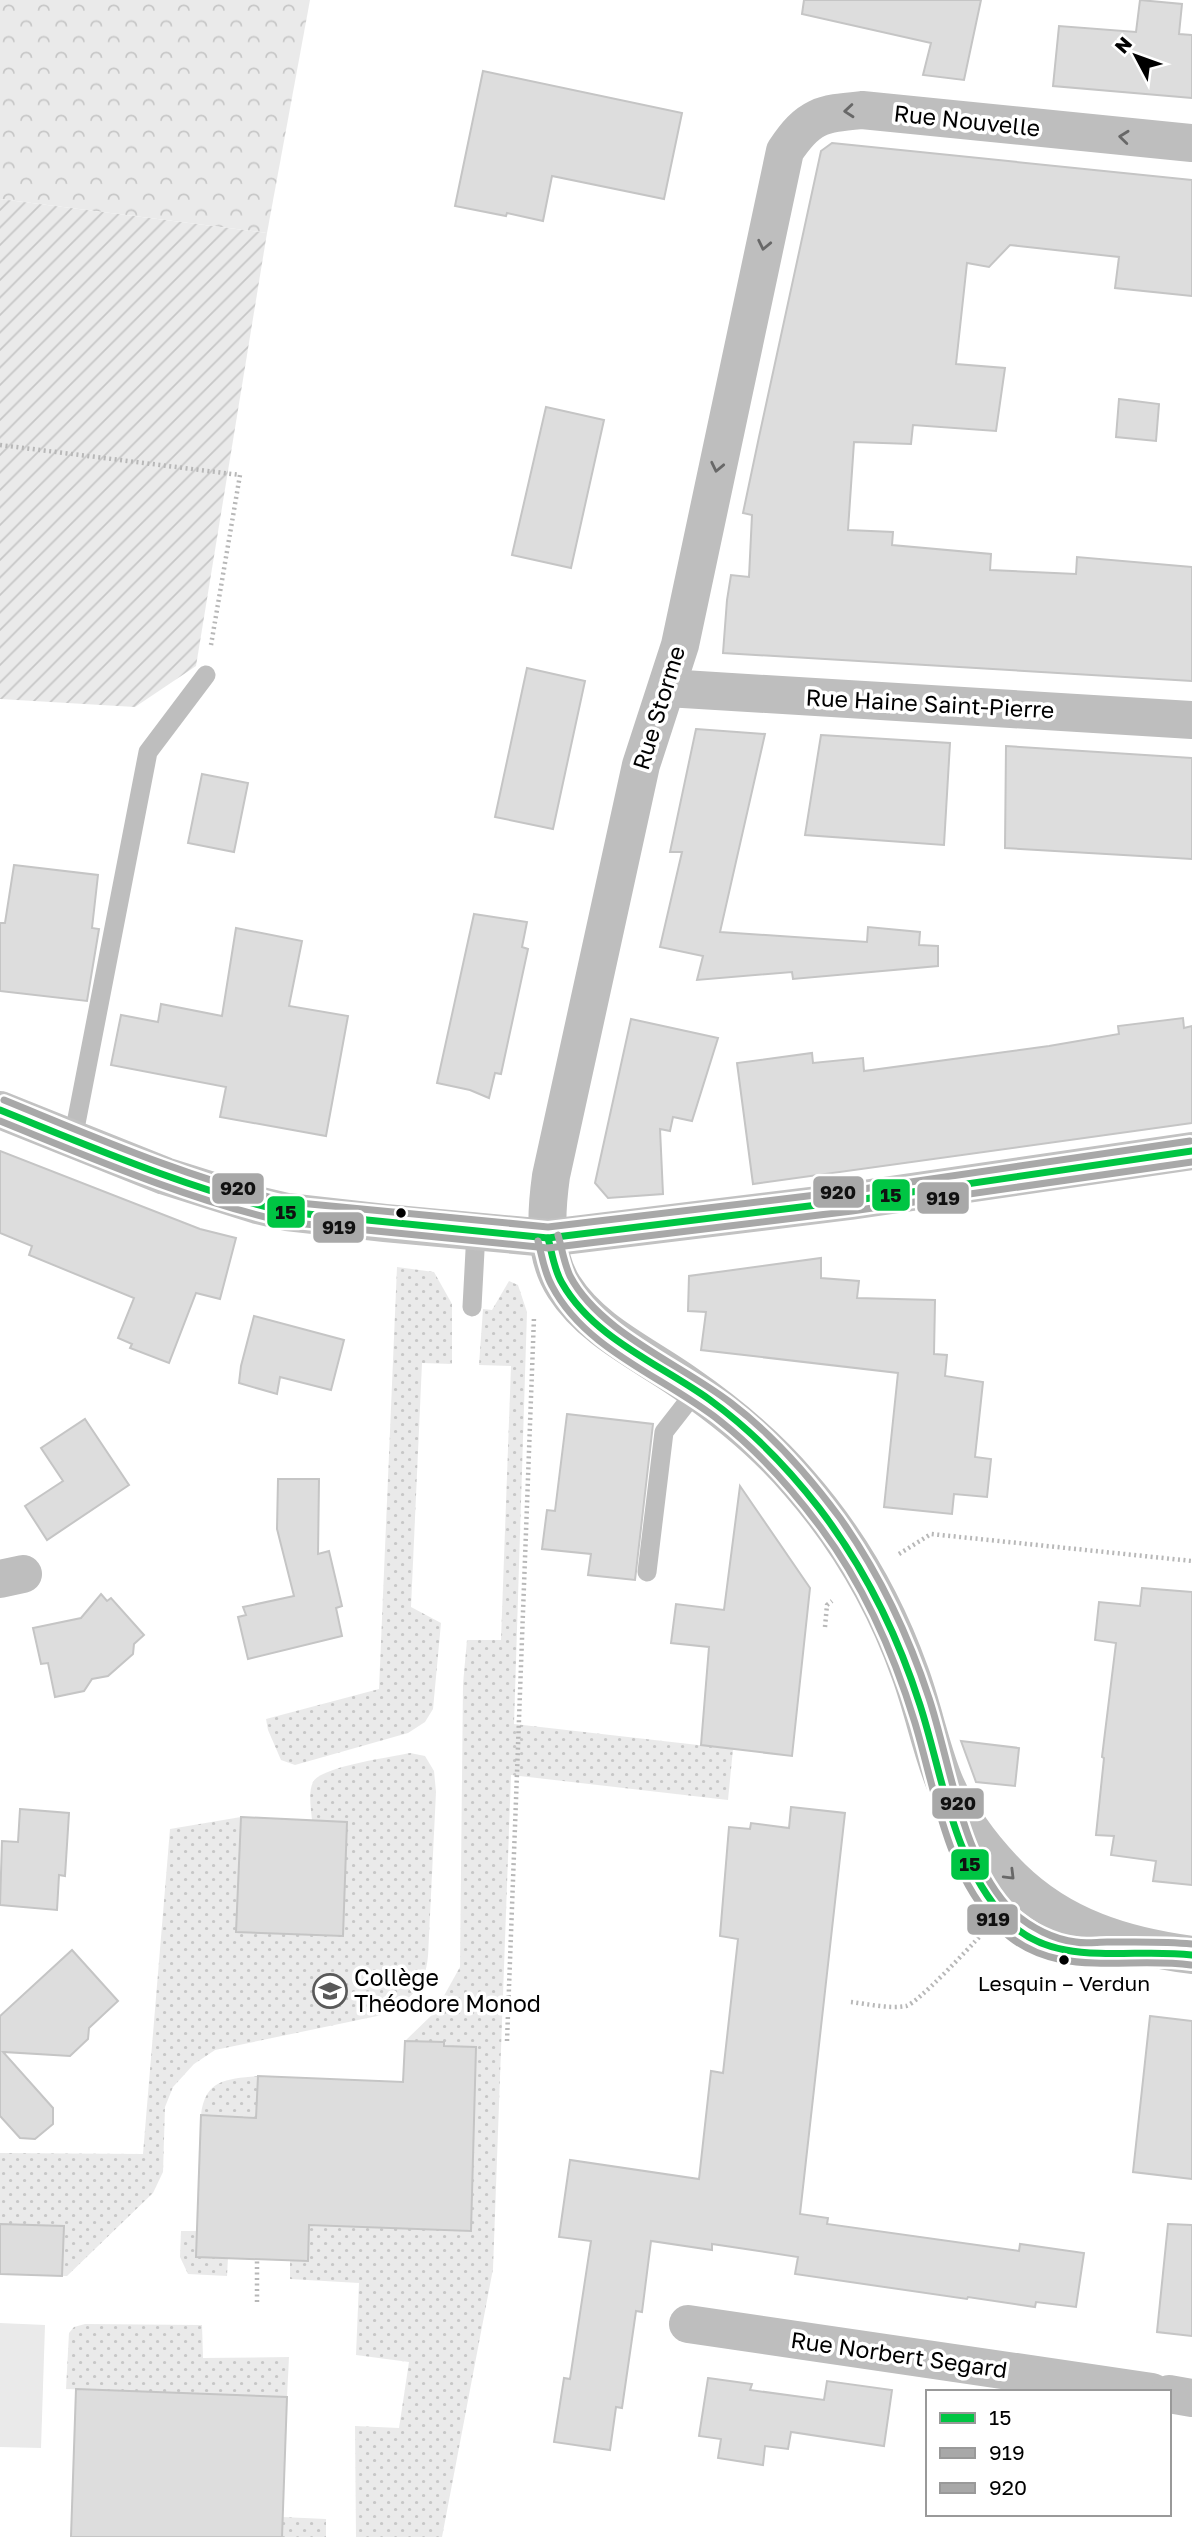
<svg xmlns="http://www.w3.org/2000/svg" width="1192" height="2537" font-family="'Golos Text',sans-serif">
<defs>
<pattern id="grass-dots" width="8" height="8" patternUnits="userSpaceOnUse" patternTransform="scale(1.75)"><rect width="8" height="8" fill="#eaeaea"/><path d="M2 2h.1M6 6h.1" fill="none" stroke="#c7c7c7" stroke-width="1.8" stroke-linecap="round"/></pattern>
<pattern id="forest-crowns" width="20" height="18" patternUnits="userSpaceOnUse" patternTransform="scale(1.75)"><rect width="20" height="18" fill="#eaeaea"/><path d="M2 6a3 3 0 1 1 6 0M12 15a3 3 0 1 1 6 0" fill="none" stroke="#c7c7c7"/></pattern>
<pattern id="garden-furrows" width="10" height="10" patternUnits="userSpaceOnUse" patternTransform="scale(1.75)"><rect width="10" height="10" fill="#eaeaea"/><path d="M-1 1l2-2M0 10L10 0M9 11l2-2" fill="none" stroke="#c7c7c7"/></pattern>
</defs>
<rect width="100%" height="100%" fill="#fff"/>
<g fill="url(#grass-dots)">
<path d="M397,1267L434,1272L452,1304V1364L422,1363L411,1607L441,1623L433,1709L425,1722L408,1733L295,1765L281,1760L268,1730L266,1719L379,1689Z"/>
<path d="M509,1281L518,1285L527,1312L514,1724L733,1749L728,1800L511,1775L493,2269L442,2537H356L355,2426L399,2428L409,2362L356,2355L359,2283L290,2279V2261H308L309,2225L471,2231L474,2132L398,2130L404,2073L443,2042L405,2041L435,2012L460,1967L463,1684L467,1640H501L511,1366L479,1365L483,1309L492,1310Z"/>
<path d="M410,1753L425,1756L434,1771L436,1792L428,1956C425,1989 409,2000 382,2015L215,2050L194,2064L173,2087L165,2107L163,2172L153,2193L67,2276H62L64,2226L0,2224V2153L143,2154L170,1829L241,1817L237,1932L342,1936L347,1822L312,1820C311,1809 308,1792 313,1782C320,1767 391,1757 410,1753Z"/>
<path d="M258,2076L256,2117L201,2115C205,2079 227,2079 258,2076Z"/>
<path d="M181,2231H197L196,2257L228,2258L227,2276L188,2274L180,2257Z"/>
<path d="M85,2324L202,2325L203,2358L289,2357L287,2397L66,2389L69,2333L74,2327Z"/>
<path d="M282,2517L326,2519V2537H282Z"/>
</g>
<path fill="url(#forest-crowns)" d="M0,0H310L267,233L0,199Z"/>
<path fill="url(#garden-furrows)" d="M0,199L267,233L196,666L135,707L0,699Z"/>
<path fill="#eaeaea" d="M0,2323L45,2325L41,2448L0,2447Z"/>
<g fill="#ddd" stroke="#c5c5c5" stroke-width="2">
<path d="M804,0H981L964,80L923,75L931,43L802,14Z"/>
<path d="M1140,0L1182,4L1179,34L1192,35V98L1053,86L1059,26L1136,32Z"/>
<path d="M483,71L682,113L664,199L552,176L543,221L507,213L506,216L455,206Z"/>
<path d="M832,143L1192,180V296L1115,288L1119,257L1010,245L989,267L967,263L956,364L1005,368L996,431L913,425L911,444L854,442L848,530L893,532L892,545L991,554L990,570L1076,574L1077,557L1192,567V681L723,653L727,600L731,575L749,577L752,515L743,513L759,437L821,151Z"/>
<path d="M1119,399L1159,404L1156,441L1116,437Z"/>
<path d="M546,407L604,420L571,568L512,555Z"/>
<path d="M527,668L585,681L553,829L495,817Z"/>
<path d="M696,729L765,734L720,932L867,942L868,927L920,932L919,945L938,946V966L793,979L792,972L697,980L703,956L660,947L682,852H670Z"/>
<path d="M821,735L950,743L944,845L805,835Z"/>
<path d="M1006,746L1192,758V859L1005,848Z"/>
<path d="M202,774L248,783L234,852L188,843Z"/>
<path d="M14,865L98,875L92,928L99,929L87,1001L0,991V923H5Z"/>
<path d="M474,914L527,922L522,947L528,949L501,1074L495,1073L489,1098L470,1090L437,1083Z"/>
<path d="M236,928L302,941L289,1006L348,1016L326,1136L220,1117L226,1087L111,1065L121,1015L158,1022L161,1004L222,1016Z"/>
<path d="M1183,1018L1184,1028L1192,1026V1123L753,1184L737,1063L812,1053L813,1063L863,1058L864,1071L1049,1046L1119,1034L1118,1026Z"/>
<path d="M631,1019L718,1038L692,1121L673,1117L670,1131L660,1129L663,1194L608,1198L595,1183Z"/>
<path d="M0,1151L200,1229L236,1238L220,1299L196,1293L169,1363L130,1348L132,1344L118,1338L134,1298L29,1255L32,1246L0,1233Z"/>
<path d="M821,1258V1278L859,1281L857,1298L935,1300L934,1354L947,1355L945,1376L983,1382L975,1457L991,1459L987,1497L954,1494L952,1514L884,1507L898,1373L701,1350L706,1312L688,1311L689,1276Z"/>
<path d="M254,1316L344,1340L331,1390L280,1377L277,1394L239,1383L241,1366Z"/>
<path d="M567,1414L653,1424L635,1580L588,1575L591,1554L542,1549L547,1510L555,1511Z"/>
<path d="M85,1419L129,1485L47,1540L25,1506L63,1481L41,1448Z"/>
<path d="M278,1479H319L318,1554L329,1551L342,1606L336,1608L342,1636L248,1659L238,1617L246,1615L243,1607L294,1596L277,1529Z"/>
<path d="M740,1486L810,1588L792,1756L701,1745L709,1647L671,1643L676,1604L724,1610Z"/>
<path d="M1142,1588L1192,1592V1885L1153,1881L1156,1861L1111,1855L1114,1836L1096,1835L1104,1758L1102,1757L1116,1643L1095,1640L1099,1602L1140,1606Z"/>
<path d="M101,1594L107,1601L111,1598L144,1635L134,1644L133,1654L108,1676L92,1679L84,1691L55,1697L48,1663L41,1664L33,1628L81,1618Z"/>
<path d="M961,1741L1019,1748L1015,1786L976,1782Z"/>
<path d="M791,1807L845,1813L800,2214L828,2218L827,2224L1019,2251L1020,2244L1084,2253L1076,2307L1036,2302L1035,2307L968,2297L967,2299L795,2274L798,2257L712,2244V2250L651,2241L642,2312L636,2311L622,2408L616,2407L610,2450L554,2442L564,2378L570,2379L591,2241L559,2237L570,2160L699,2179L711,2071L723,2073L738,1939L720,1936L729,1827L750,1829L751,1823L789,1828Z"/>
<path d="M20,1809L69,1813L65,1876L59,1875L57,1910L0,1905L2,1841L18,1842Z"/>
<path d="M241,1817L347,1822L343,1936L236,1932Z"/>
<path d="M72,1950L118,2001L89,2028L88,2039L70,2056L3,2052L53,2108V2124L35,2139L20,2138L0,2116V2016Z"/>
<path d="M1150,2016L1192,2021V2179L1133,2172Z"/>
<path d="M405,2041L444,2042V2046L476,2047L471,2231L309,2225L308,2261L196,2257L201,2115L256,2118L258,2076L403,2082Z"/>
<path d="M0,2224L64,2226L62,2276L0,2274Z"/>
<path d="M1168,2224L1192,2225V2336L1157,2332Z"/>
<path d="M708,2378L752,2384L750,2390L824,2400L827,2381L892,2390L884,2446L791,2432L788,2449L765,2446L763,2465L718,2458L721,2439L699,2436Z"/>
<path d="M76,2389L287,2397L282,2537H71Z"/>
</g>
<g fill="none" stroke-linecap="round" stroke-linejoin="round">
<g stroke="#b8b8b8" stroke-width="4.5" stroke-dasharray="2 3.5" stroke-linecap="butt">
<path d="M0,445L240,475L211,645"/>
<path d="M899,1554L931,1534L1192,1561"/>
<path d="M825,1627L827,1605L832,1601"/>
<path d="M851,2002C868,2004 889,2009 906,2006C918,2003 969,1948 981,1935"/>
<path d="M507,2041L534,1317"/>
<path d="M257,2302V2260"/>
</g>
<g stroke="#bebebe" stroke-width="19">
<path d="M73,1139L148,752L206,675"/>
<path d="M472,1307L476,1232"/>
<path d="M647,1572L664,1432L696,1391"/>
<path d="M955,1828C974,1880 1000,1936 1059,1950C1080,1955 1102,1953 1124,1953"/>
</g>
<g stroke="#bebebe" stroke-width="38">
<path d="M1192,143L862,110C821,114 809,115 785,151L680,645L641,765L551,1176C546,1212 543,1255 564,1287C592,1331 644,1354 685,1383C727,1412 766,1444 799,1483C848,1539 885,1603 910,1673C923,1708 930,1746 944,1781C959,1817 984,1850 1012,1878C1062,1927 1124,1946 1192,1955"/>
<path d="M667,688L1192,720"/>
<path d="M0,1579L23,1574"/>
<path d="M688,2324L1152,2392"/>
<path d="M1169,2394L1192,2398"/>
</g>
<path stroke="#c2c2c2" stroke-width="38" d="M0,1110L165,1176L257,1205L287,1212L385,1223L548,1238L850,1201L1192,1151"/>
<g stroke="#fff" stroke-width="12">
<g id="bus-1">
<path d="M0,1110C94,1148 188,1189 287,1212L548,1238L850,1201L1192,1151"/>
<path d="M548,1238C552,1253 554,1270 562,1283C594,1339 660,1364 710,1400C751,1430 788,1468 819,1508C864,1567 897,1633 920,1705C943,1776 952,1861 1006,1919C1054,1970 1130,1947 1192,1955"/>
</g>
</g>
<g stroke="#fff" stroke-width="12">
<g id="bus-2">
<path d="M0,1121C94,1159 186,1199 285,1222L548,1248L852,1211L1192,1162"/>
<path d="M538,1241C542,1256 544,1272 552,1286C586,1351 665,1377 720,1421C758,1451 792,1489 821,1528C865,1587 894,1654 915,1723C936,1793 946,1873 999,1927C1051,1981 1125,1956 1191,1965"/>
</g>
</g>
<g stroke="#fff" stroke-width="12">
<g id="bus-3">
<path d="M4,1100C97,1138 190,1179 289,1202L548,1227L849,1191L1190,1141"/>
<path d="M558,1235C562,1249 564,1263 570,1276C600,1333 681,1364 731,1403C773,1435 809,1476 840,1518C879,1573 908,1634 929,1698C951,1765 962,1863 1014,1913C1030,1927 1054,1940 1076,1942C1086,1944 1097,1942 1107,1942C1136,1942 1164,1941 1192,1944"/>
</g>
</g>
<use href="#bus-1" stroke="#00c543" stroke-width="7"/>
<use href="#bus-2" stroke="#a8a8a8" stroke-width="7"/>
<use href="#bus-3" stroke="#a8a8a8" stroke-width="7"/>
</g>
<defs><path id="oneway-chevron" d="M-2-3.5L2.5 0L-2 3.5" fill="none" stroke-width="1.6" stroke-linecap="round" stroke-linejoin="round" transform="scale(1.75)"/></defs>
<g stroke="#686868">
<use href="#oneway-chevron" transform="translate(849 111) rotate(175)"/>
<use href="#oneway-chevron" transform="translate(1124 137) rotate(-174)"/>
<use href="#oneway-chevron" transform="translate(764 245) rotate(102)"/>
<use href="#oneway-chevron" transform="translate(717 467) rotate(102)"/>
<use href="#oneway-chevron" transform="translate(1010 1875) rotate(45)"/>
</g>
<defs>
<g id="school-ring" transform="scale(1.75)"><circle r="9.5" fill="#fff" stroke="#595959" stroke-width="1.5"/><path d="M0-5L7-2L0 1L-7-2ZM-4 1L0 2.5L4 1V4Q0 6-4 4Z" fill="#595959"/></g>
</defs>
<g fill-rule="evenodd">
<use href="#school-ring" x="330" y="1991"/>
</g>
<g fill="#000" stroke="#fff" stroke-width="2.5">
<circle cx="401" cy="1213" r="6"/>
<circle cx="1064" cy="1960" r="6"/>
</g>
<g text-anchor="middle" stroke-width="7" stroke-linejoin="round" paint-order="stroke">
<g font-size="21" fill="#000" stroke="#fff">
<text x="1064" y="1991">Lesquin – Verdun</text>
</g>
<g font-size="23" fill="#000" stroke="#fff">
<text transform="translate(967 121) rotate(6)" y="8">Rue Nouvelle</text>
<text transform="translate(930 704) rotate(3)" y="8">Rue Haine Saint-Pierre</text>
<text transform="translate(659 708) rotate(-73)" y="8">Rue Storme</text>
<text transform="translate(899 2355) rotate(8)" y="8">Rue Norbert Segard</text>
</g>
<g font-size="23" fill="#000" stroke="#fff" text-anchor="start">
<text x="354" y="1986">Collège<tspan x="354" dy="26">Théodore Monod</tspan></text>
</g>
</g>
<g stroke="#fff" stroke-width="2.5">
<rect x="211" y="1172" width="54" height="33" rx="7" fill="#a8a8a8"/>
<rect x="812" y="1175" width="53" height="34" rx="7" fill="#a8a8a8"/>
<rect x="871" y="1178" width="40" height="34" rx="7" fill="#00c543"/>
<rect x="916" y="1181" width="54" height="34" rx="7" fill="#a8a8a8"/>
<rect x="266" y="1195" width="40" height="34" rx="7" fill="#00c543"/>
<rect x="312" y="1211" width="53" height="33" rx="7" fill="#a8a8a8"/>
<rect x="931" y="1787" width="54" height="33" rx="7" fill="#a8a8a8"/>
<rect x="950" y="1848" width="40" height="33" rx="7" fill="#00c543"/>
<rect x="966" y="1903" width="53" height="33" rx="7" fill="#a8a8a8"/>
</g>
<g font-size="19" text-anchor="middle" font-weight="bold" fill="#111">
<text x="238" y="1195">920</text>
<text x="838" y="1199">920</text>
<text x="891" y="1202">15</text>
<text x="943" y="1205">919</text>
<text x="286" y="1219">15</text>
<text x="339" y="1234">919</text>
<text x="958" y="1810">920</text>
<text x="970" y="1871">15</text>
<text x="993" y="1926">919</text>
</g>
<rect x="926" y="2390" width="245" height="126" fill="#ffffff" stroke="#999999" stroke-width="2"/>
<rect x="940" y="2413" width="35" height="10" fill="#00c543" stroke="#999999" stroke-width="2"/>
<text x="989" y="2425" font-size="21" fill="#000000">15</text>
<rect x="940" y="2448" width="35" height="10" fill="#a8a8a8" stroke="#999999" stroke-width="2"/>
<text x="989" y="2460" font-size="21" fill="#000000">919</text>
<rect x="940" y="2483" width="35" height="10" fill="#a8a8a8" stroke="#999999" stroke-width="2"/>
<text x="989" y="2495" font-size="21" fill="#000000">920</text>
<g transform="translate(1136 56) rotate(311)" stroke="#ffffff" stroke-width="5" paint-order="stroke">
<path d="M0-5L12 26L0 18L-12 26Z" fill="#000000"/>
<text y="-10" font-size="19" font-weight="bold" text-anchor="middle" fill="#000000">N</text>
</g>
</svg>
